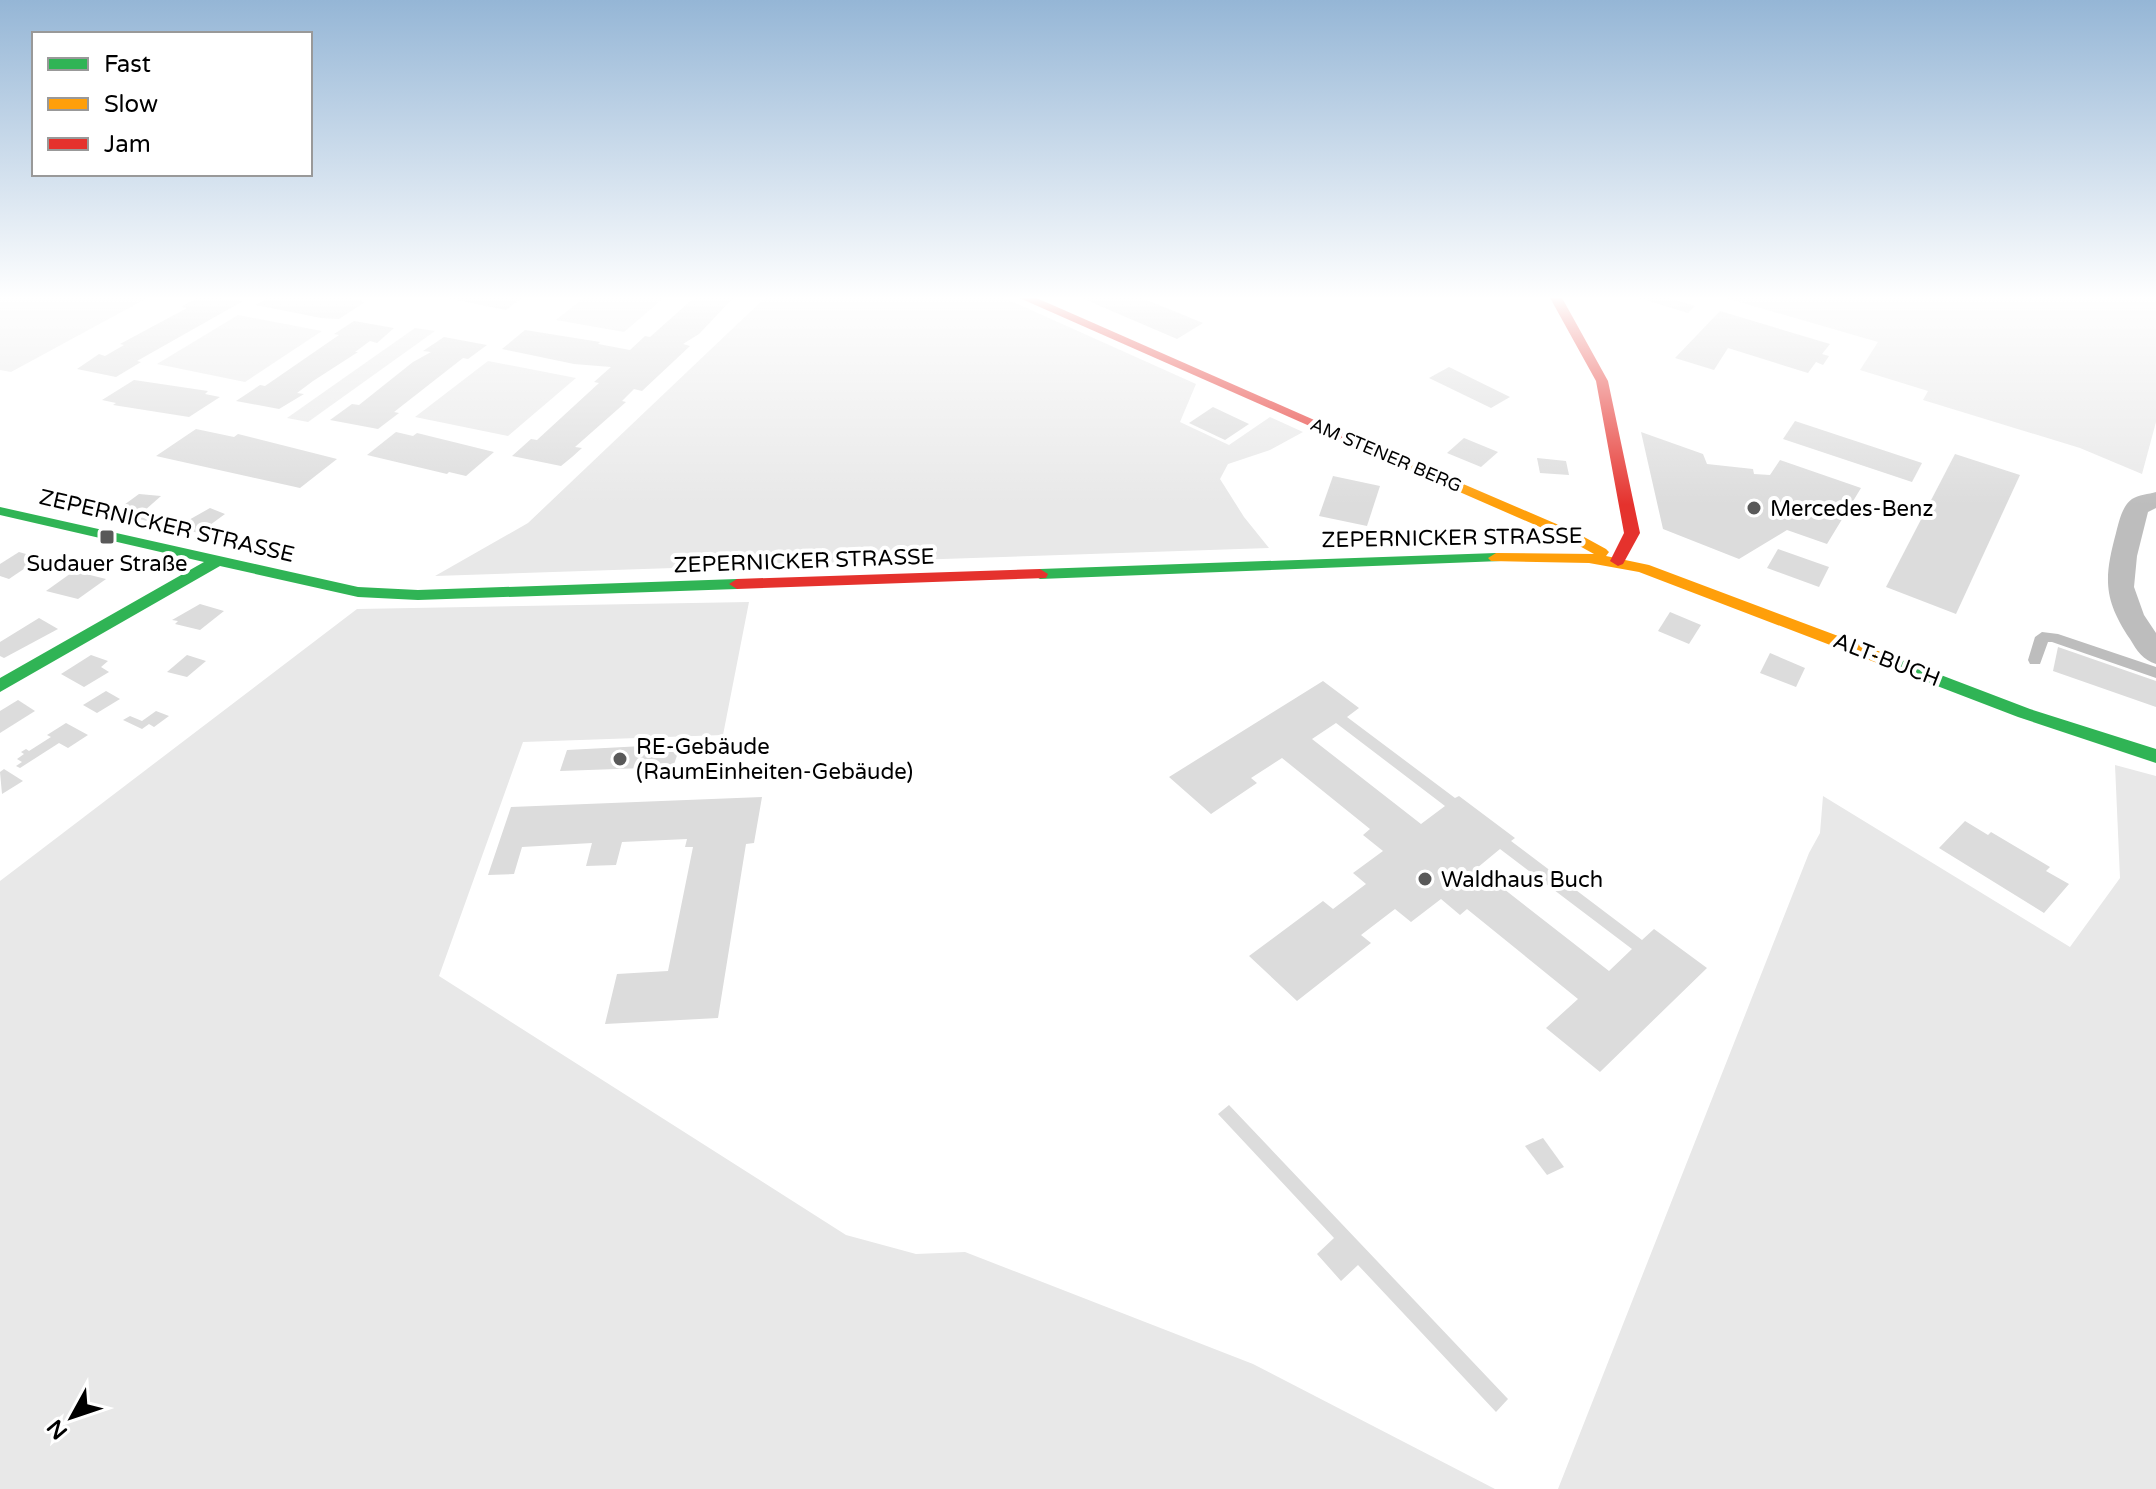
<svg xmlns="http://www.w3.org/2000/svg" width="2156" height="1489" font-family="'Varela Round',sans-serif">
<rect width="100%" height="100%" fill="#fff"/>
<g fill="#e8e8e8">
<path d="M0,296H151L11,372L0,370Z"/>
<path d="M586,296H666L624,332L556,320Z"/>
<path d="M767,296H1000L1196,384L1180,422L1229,445L1270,417L1303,432L1270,450L1228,464L1220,479L1244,517L1269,548L435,576L528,523Z"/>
<path d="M1719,296H2156V422L2142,474L2080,448L1923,400L1928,391L1860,370L1878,342Z"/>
<path d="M238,315L322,331L245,382L157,364Z"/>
<path d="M415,328L435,331L308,422L287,418Z"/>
<path d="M488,361L576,378L508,436L415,417Z"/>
<path d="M749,602L723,735L523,742L439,976L846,1235L916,1254L965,1252L1253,1364L1495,1489H0V881L357,609Z"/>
<path d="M2115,765L2156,776V1489H1558L1809,853L1820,833L1823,796L2070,947L2120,878Z"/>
</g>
<g fill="#dcdcdc" fill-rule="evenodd">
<path d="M201,296L243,301L137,361L141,362L116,377L77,369L99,354L105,356L124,345L120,344L187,308L181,307Z"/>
<path d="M270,296H345L365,302L339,319L321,318L256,305Z"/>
<path d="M437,296H524L506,310Z"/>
<path d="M696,296H735L699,334L683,344L690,346L642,391L634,389L622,401L626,402L575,447L582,448L572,457L561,466L512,456L531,439L537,440L599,383L594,382L611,367L574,364L502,349L525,330L600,342L598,344L630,350L645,336L650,337Z"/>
<path d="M1077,296H1137L1203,323L1177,339Z"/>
<path d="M1663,296L1695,306L1688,313L1636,297Z"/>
<path d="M1720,311L1830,344L1822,354L1829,356L1823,365L1816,362L1808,373L1728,348L1714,370L1675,358Z"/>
<path d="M354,321L394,328L377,343L370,341L355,352H358L313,381L297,393L304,394L279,409L236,401L260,385L265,386L339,335L334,334Z"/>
<path d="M444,337L487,345L468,359L463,358L394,412L399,413L378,429L330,420L352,404L359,405L413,362L431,352L423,351Z"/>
<path d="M1449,367L1510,397L1491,408L1429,378Z"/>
<path d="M134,380L208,391L205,394L220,397L189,417L113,405L116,403L102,400Z"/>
<path d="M1213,407L1249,424L1225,440L1189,423Z"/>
<path d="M1795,421L1922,463L1912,482L1783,439Z"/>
<path d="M196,429L234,437L238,434L337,459L300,488L156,456Z"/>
<path d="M396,432L413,436L417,433L494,452L466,476L449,472L447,474L367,455Z"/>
<path d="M1641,432L1703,454L1707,464L1753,469L1754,474L1770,475L1780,460L1861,488L1827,544L1787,530L1739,559L1663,529Z"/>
<path d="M1464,438L1498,452L1481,467L1447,453Z"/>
<path d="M1955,454L2020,475L1956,614L1886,587Z"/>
<path d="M1537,458L1566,461L1569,475L1540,473Z"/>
<path d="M1333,476L1380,486L1367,526L1319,516Z"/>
<path d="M139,494L161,496L144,511L164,516L187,521L210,508L225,514L199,533L113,513Z"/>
<path d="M1778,549L1829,567L1819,587L1767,568Z"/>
<path d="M19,552L40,558L9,579L0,576V564Z"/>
<path d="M74,571L106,579L78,599L46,591Z"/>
<path d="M200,604L224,611L200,630L175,624L178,621L172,620Z"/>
<path d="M1670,612L1701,625L1689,644L1658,631Z"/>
<path d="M39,618L58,629L4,658L0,656V642Z"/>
<path d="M2058,647L2156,681V707L2053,671Z"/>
<path d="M1770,653L1805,668L1796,687L1760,673Z"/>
<path d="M91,655L108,661L101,667L109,672L84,687L61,674Z"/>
<path d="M187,655L206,661L187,677L167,672Z"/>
<path d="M1323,681L1359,708L1347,717L1455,798L1459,796L1515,838L1511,841L1642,940L1654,929L1707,968L1600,1072L1546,1028L1578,999L1467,909L1460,915L1441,899L1411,922L1395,909L1361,935L1371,943L1297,1001L1249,956L1323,901L1333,909L1366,884L1353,873L1383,851L1363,835L1370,829L1282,758L1251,778L1257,783L1211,814L1169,777ZM1336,723L1445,806L1421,824L1312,739ZM1500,849L1632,949L1609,971L1477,868Z"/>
<path d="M106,691L120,699L97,713L83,705Z"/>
<path d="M18,700L35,711L0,733V711Z"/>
<path d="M156,711L169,716L154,727L149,724L142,729L123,720L130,716L142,721Z"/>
<path d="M66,723L88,735L68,748L59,743L20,768L16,766L22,762L17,759L24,754L21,752L26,749L29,751L51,737L47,735Z"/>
<path d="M681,744L673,767L560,771L567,750Z"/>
<path d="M4,769L23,781L2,794L0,772Z"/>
<path d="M762,797L754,843L746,844L718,1018L605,1024L617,974L668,971L693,847H685L687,839L622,842L616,865L586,866L592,843L522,847L514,874L488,875L511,807Z"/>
<path d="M1965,821L1988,835L1991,832L2050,867L2046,871L2069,884L2044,913L1939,848Z"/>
<path d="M1229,1105L1508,1399L1496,1412L1358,1265L1341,1281L1317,1254L1334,1238L1218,1114Z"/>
<path d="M1543,1138L1564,1167L1547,1175L1525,1146Z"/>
</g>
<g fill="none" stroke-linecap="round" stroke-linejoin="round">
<path fill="#bdbdbd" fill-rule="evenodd" d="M2042,632L2058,634L2156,667V678L2052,642H2048L2040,664H2030L2028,660L2035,637Z"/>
<path fill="#bdbdbd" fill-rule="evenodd" d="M2156,492V508L2148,512L2137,556L2134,587L2144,615L2156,633V664C2143,660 2137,651 2130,639C2103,599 2104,578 2116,533C2119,522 2122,506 2132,499C2138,495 2149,494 2156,492Z"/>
<g fill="#30b455" fill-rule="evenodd">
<path d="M0,507L358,587L418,590L737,579L745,584L737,589L418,600L358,597L220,566L0,692V678L204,562L0,515Z"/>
<path d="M1496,553L1504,558L1501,561L1040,579L1032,574L1040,569Z"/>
<path d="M1891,656L2030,709L2156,749V763L2018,717L1885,666L1883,662Z"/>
</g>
<path fill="#ff9f0a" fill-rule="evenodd" d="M1405,459L1575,532L1606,549L1609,552L1606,556L1649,565L1897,658L1899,662L1891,668L1885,666L1639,572L1589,563L1491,561L1488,558L1496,553L1594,554L1565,538L1400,466L1398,463Z"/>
<g fill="#e5322d" fill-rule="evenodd">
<path d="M1015,296H1032L1412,463L1405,467L1400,466Z"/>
<path d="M1549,296H1561L1608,381L1640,533L1623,564L1618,566L1610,561L1624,533L1596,381Z"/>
<path d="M1040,569L1048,574L1046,578L737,589L729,584L737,579Z"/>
</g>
</g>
<linearGradient id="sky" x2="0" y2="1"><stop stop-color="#95b6d6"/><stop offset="0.59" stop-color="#fff"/><stop offset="1" stop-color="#fff" stop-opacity="0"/></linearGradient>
<rect width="2156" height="505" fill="url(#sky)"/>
<g fill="#595959" stroke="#fff" stroke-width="3">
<circle cx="1754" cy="508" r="8"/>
<rect x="99" y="529" width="16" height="16" rx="4"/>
<circle cx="620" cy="759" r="8"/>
<circle cx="1425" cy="879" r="8"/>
</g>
<g text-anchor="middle" stroke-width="8" stroke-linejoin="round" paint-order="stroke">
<g font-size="18" fill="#000" stroke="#fff">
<text transform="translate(1386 455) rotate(23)" y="6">AM STENER BERG</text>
</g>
<g font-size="22" fill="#000" stroke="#fff" text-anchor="start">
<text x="1770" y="516">Mercedes-Benz</text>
<text x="107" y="571" text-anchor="middle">Sudauer Straße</text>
<text x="636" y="754">RE-Gebäude<tspan x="636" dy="25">(RaumEinheiten-Gebäude)</tspan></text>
<text x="1441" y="887">Waldhaus Buch</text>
</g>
<g font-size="22" fill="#000" stroke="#fff">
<text transform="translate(167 525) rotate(13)" y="8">ZEPERNICKER STRASSE</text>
<text transform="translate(1452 537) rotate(-1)" y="8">ZEPERNICKER STRASSE</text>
<text transform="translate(804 560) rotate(-2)" y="8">ZEPERNICKER STRASSE</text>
<text transform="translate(1887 659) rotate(21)" y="8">ALT-BUCH</text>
</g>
</g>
<rect x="32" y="32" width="280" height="144" fill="#ffffff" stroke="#999999" stroke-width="2"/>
<rect x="48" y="58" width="40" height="12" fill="#30b455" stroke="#999999" stroke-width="2"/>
<text x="104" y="72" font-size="24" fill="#000000">Fast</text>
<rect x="48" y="98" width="40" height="12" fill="#ff9f0a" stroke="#999999" stroke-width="2"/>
<text x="104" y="112" font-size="24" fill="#000000">Slow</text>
<rect x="48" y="138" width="40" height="12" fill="#e5322d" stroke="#999999" stroke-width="2"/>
<text x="104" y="152" font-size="24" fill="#000000">Jam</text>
<g transform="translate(72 1417) rotate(230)" stroke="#ffffff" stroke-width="6" paint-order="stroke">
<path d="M0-6L14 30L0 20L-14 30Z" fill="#000000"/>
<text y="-12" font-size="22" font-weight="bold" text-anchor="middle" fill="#000000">N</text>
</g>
</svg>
